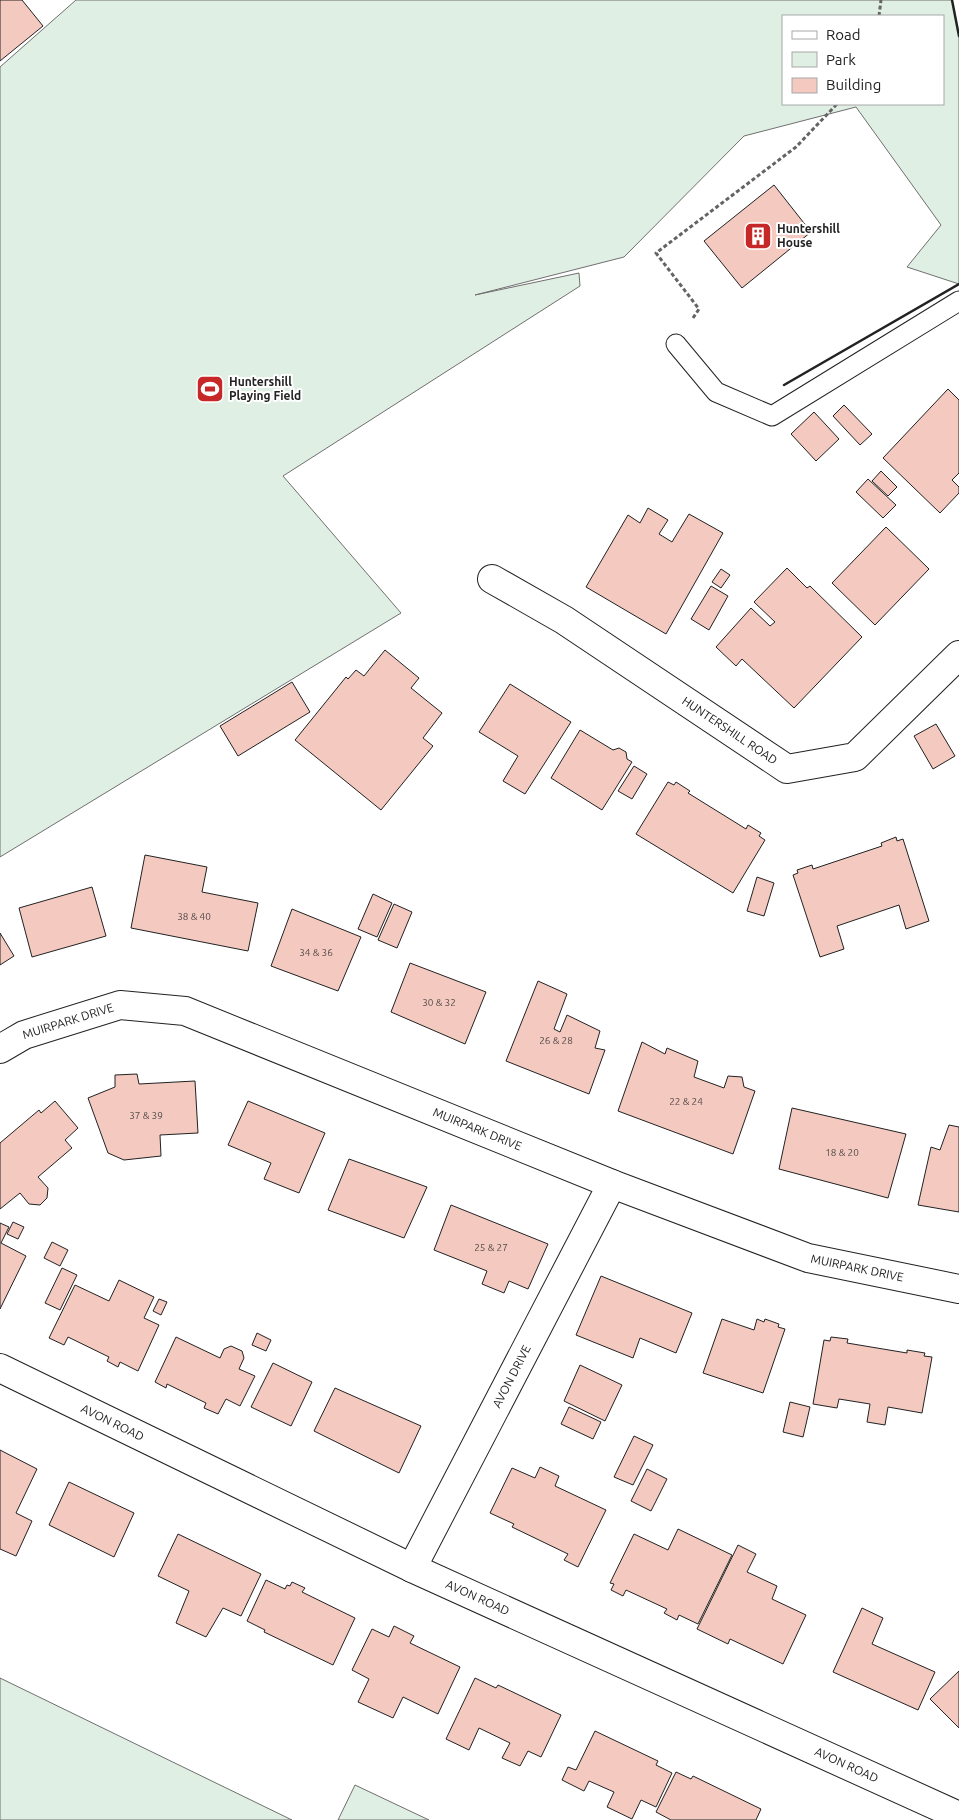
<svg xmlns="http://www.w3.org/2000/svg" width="959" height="1820" font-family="Ubuntu,sans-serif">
<rect width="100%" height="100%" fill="#fff"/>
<g fill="#e0efe3" stroke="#6f6f6f" fill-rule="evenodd">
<path d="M76,0H952L959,36V284L907,267L941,225L856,107L744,136L624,257L475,295L579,273L580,286L283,476L401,613L0,857V67ZM783,16H943V104H783Z"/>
<path d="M0,1678L292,1820H0Z"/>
<path d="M355,1785L429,1820H338Z"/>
</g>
<g fill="#f3c9c0" stroke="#222">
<path d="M0,0H22L43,26L0,61Z"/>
<path d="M774,185L811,232L742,288L704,241Z"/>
<path d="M948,389L959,400V473L952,480L959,487V493L940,513L883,458Z"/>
<path d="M844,405L872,434L860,445L833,416Z"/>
<path d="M814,412L839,439L816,461L791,434Z"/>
<path d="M881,471L897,487L888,496L872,481Z"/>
<path d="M868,479L896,505L883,518L856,492Z"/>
<path d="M648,508L668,520L659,534L672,542L689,514L723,533L666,634L586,587L628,515L640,523Z"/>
<path d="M886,527L929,569L875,625L832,583Z"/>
<path d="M787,568L807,588L810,586L862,637L794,708L742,659L736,666L716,647L751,608L770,626L775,622L754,602Z"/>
<path d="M721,569L730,575L721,588L712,582Z"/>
<path d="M711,586L728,596L709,630L691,619Z"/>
<path d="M385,650L419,678L411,688L442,713L423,738L433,746L381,810L295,740L346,677L348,679L356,670L364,676Z"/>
<path d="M292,682L310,712L238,756L220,726Z"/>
<path d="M510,684L571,722L525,794L503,781L518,756L479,732Z"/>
<path d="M936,724L955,756L933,769L914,736Z"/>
<path d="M580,730L613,750L619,748L626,752L627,759L632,762L602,810L551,778Z"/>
<path d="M634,766L647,774L632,799L618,791Z"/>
<path d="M668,782L674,785L676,782L690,791L688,793L746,829L748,825L761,833L759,836L765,840L733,893L636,834Z"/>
<path d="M896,837L897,841L903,839L929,921L906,929L899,905L837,926L844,949L820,957L793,875L798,873L797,870L812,865L813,869L882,846L881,843Z"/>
<path d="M145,855L207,867L202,892L258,903L248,951L131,928Z"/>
<path d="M757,877L774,883L764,916L747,911Z"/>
<path d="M92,887L106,936L32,957L19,908Z"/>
<path d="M373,894L392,903L377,937L358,929Z"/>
<path d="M394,904L412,912L397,948L378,940Z"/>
<path d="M292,909L361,937L338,991L271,966Z"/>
<path d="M0,933L14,956L0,965Z"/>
<path d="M410,963L486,992L465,1044L391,1012Z"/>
<path d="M538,981L567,994L554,1029L560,1032L567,1015L600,1031L595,1048L605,1050L589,1094L506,1061Z"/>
<path d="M642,1042L665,1054L667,1048L698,1061L694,1077L724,1088L728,1076L742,1077L744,1087L755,1091L733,1154L618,1111Z"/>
<path d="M137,1074L139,1084L195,1081L198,1133L160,1135L161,1156L124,1160L108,1153L88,1098L115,1087V1075Z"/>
<path d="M55,1101L78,1128L65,1140L72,1148L38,1177L48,1188L47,1198L40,1205L29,1204L20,1193L0,1209V1143L39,1110L41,1113Z"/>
<path d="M248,1101L325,1133L299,1193L264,1179L271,1163L228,1145Z"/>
<path d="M792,1108L906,1134L888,1198L779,1169Z"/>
<path d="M949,1125L959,1127V1212L918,1205L931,1147L940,1150Z"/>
<path d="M349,1159L427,1187L404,1238L328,1210Z"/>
<path d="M451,1205L548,1244L528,1289L509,1281L504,1293L482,1284L487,1271L434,1250Z"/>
<path d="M13,1222L24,1227L18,1239L7,1234Z"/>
<path d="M0,1223L9,1227L1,1243L26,1256L0,1309Z"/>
<path d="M52,1242L68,1250L60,1266L44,1258Z"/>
<path d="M62,1268L77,1275L60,1310L45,1303Z"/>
<path d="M601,1276L692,1313L676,1353L640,1338L633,1358L576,1335Z"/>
<path d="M119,1280L154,1297L144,1318L159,1325L138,1371L120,1362L118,1367L107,1361L109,1357L68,1337L64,1345L49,1338L75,1285L109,1301Z"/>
<path d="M159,1299L167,1302L161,1315L153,1311Z"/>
<path d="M722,1319L754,1330L757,1319L764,1322L765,1319L779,1324L778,1327L785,1329L763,1393L703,1373Z"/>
<path d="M257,1333L271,1340L266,1351L252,1345Z"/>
<path d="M176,1337L220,1358L224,1349L231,1346L242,1351L244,1358L239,1369L255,1376L240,1406L226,1399L218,1414L204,1408L206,1403L167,1384L166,1388L155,1382Z"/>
<path d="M831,1337L848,1339L847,1343L907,1353V1350L925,1353L924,1356L932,1357L922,1413L888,1407L885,1425L867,1422L870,1404L839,1399L837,1408L813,1404L824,1340L830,1341Z"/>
<path d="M273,1363L312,1382L291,1426L251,1407Z"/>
<path d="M580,1365L622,1385L605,1421L564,1401Z"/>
<path d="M335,1388L421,1426L399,1473L314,1431Z"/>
<path d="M790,1402L810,1407L803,1437L783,1432Z"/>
<path d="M569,1407L601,1422L593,1439L561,1424Z"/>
<path d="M634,1436L653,1445L633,1485L614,1477Z"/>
<path d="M0,1450L37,1469L16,1513L32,1521L16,1556L0,1549Z"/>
<path d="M540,1467L559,1476L555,1486L606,1510L578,1567L564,1560L568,1554L512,1527L514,1524L490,1513L512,1468L535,1478Z"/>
<path d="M647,1469L667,1479L651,1511L631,1501Z"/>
<path d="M69,1482L134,1513L114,1557L49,1525Z"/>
<path d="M678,1529L732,1555L698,1624L679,1615L677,1620L664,1613L667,1609L626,1590L623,1596L611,1590L614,1584L610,1583L634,1534L668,1550Z"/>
<path d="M178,1534L261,1574L241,1616L223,1608L206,1637L176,1623L189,1591L158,1576Z"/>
<path d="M738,1545L756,1554L747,1572L777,1586L772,1599L806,1615L783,1664L730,1639L728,1644L697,1629Z"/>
<path d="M266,1580L285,1589L287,1585L290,1586L292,1582L305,1588L302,1592L355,1618L333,1665L264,1632L265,1630L247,1621Z"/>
<path d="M862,1608L883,1618L872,1644L935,1672L918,1710L833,1672Z"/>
<path d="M394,1626L414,1636L410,1643L460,1667L438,1714L403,1697L393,1718L358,1702L369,1679L352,1670L372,1629L389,1637Z"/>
<path d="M959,1671V1728L930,1699Z"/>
<path d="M475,1678L496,1688L498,1685L561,1715L541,1757L528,1751L520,1766L502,1758L510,1743L479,1728L469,1750L446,1739Z"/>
<path d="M595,1731L658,1761L656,1765L672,1773L656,1807L641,1800L632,1819L607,1807L614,1792L589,1781L584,1791L562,1780L568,1767L576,1770Z"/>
<path d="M676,1772L691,1779L693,1776L761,1809L756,1820H671L656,1812Z"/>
</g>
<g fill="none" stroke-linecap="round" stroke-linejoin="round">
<g stroke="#222" stroke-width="21">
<path id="service" d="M676,344L716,392L772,416L959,301"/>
</g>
<g stroke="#222" stroke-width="30">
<g id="minor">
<path id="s1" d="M492,579L564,620L787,769L855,757L959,655"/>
<path id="s2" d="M0,1049L24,1035L120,1005L185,1011L612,1184L808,1258L959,1289"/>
<path id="s3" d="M0,1368L412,1568L959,1816"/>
<path id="s4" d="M412,1568L612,1184"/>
</g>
</g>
<g stroke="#646464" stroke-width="3" stroke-dasharray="4 2.5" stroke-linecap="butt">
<path d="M879,16L881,0"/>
<path d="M693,318L699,309L656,253L796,147L837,104"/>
</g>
<use href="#service" stroke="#fff" stroke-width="19"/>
<use href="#minor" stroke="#fff" stroke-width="28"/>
<g stroke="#222" stroke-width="2.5">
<path d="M952,0L959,36"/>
<path d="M784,385L959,284"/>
</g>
</g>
<defs>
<g id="building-square" transform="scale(1.4375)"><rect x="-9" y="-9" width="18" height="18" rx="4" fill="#c62828" stroke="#fff"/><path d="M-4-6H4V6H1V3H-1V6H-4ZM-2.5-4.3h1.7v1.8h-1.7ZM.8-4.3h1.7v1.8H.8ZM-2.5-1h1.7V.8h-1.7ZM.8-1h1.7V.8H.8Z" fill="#fff"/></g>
<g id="stadium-square" transform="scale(1.4375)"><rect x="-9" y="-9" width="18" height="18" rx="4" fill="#c62828" stroke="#fff"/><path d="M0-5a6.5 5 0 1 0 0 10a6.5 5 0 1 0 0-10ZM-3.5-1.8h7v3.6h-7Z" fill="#fff"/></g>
</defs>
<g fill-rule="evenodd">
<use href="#building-square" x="758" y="236"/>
<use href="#stadium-square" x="210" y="389"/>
</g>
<g text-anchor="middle" stroke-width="4" stroke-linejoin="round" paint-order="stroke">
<g font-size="10" fill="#564c4a">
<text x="194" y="920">38 &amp; 40</text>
<text x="316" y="956">34 &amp; 36</text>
<text x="439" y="1006">30 &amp; 32</text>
<text x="556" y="1044">26 &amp; 28</text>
<text x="686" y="1105">22 &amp; 24</text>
<text x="146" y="1119">37 &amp; 39</text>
<text x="842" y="1156">18 &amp; 20</text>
<text x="491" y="1251">25 &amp; 27</text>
</g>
<g font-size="12" font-weight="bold" fill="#222" stroke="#fff" text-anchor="start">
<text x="777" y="233">Huntershill<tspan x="777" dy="14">House</tspan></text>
<text x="229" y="386">Huntershill<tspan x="229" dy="14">Playing Field</tspan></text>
</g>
<g font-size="12" fill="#222" stroke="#fff">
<text dy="4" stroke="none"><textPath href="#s1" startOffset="282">HUNTERSHILL ROAD</textPath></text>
<text dy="4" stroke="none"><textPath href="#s2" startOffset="74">MUIRPARK DRIVE</textPath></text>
<text dy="4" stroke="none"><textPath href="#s2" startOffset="509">MUIRPARK DRIVE</textPath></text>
<text dy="4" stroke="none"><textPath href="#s2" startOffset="914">MUIRPARK DRIVE</textPath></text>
<text dy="4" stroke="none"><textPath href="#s4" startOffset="216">AVON DRIVE</textPath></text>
<text dy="4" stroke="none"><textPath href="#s3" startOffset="125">AVON ROAD</textPath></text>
<text dy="4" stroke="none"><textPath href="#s3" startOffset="530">AVON ROAD</textPath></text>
<text dy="4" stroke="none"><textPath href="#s3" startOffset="935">AVON ROAD</textPath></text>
</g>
</g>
<rect x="782" y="15" width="162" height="90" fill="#ffffff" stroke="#a7a7a7"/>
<rect x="792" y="31" width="25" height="8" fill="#ffffff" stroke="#a7a7a7"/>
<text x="826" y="40" font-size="15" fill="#222222">Road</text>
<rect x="792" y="52" width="25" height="15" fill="#e0efe3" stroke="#a7a7a7"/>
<text x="826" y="65" font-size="15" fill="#222222">Park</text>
<rect x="792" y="78" width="25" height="15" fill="#f3c9c0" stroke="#a7a7a7"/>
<text x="826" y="90" font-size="15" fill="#222222">Building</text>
</svg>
